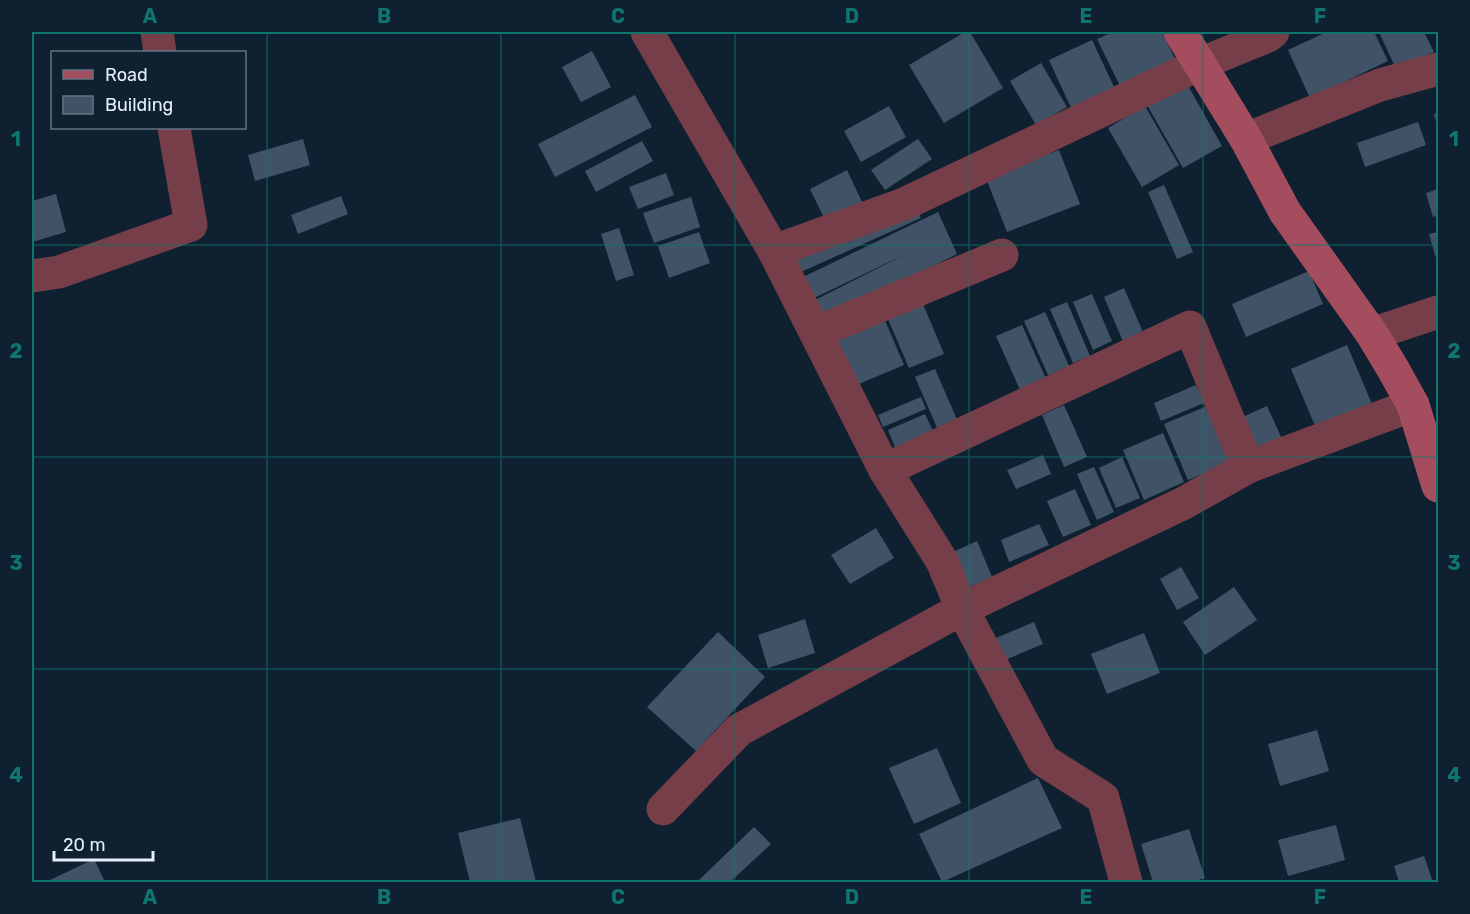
<svg xmlns="http://www.w3.org/2000/svg" width="1470" height="914" font-family="Rubik,sans-serif">
<rect width="100%" height="100%" fill="#0f2031"/>
<g fill="#405366">
<path d="M965,32H970L1003,88L944,123L909,65Z"/>
<path d="M1113,32H1162L1176,61L1121,88L1097,39Z"/>
<path d="M1327,32H1374L1388,61L1310,98L1288,50Z"/>
<path d="M1379,32H1424L1434,52L1396,69Z"/>
<path d="M1092,40L1115,89L1072,110L1049,60Z"/>
<path d="M592,51L611,87L581,102L562,67Z"/>
<path d="M1041,63L1067,107L1036,125L1010,81Z"/>
<path d="M1186,82L1222,146L1183,168L1147,105Z"/>
<path d="M635,95L652,127L555,177L538,144Z"/>
<path d="M889,106L906,137L861,162L844,131Z"/>
<path d="M1145,106L1179,165L1142,187L1108,128Z"/>
<path d="M1438,113V128L1434,114Z"/>
<path d="M1418,122L1426,145L1365,167L1357,143Z"/>
<path d="M303,139L310,165L255,181L248,155Z"/>
<path d="M918,139L932,159L885,190L871,170Z"/>
<path d="M642,141L653,161L596,192L585,171Z"/>
<path d="M1059,150L1080,204L1007,232L986,178Z"/>
<path d="M847,170L862,202L825,220L810,189Z"/>
<path d="M666,173L674,195L638,209L629,187Z"/>
<path d="M1164,185L1193,252L1177,259L1148,192Z"/>
<path d="M1438,189V215L1433,217L1426,193Z"/>
<path d="M56,194L66,232L32,242V201Z"/>
<path d="M341,196L348,214L298,234L291,215Z"/>
<path d="M691,197L700,227L654,243L643,213Z"/>
<path d="M915,206L921,218L801,272L796,260Z"/>
<path d="M938,212L957,254L824,321L813,301L906,254L814,298L803,277Z"/>
<path d="M619,228L634,275L616,281L601,234Z"/>
<path d="M699,232L710,263L669,278L658,246Z"/>
<path d="M1438,232V265L1429,234Z"/>
<path d="M1309,271L1323,304L1246,337L1232,304Z"/>
<path d="M1124,288L1145,337L1125,346L1104,297Z"/>
<path d="M1092,294L1112,341L1093,350L1073,302Z"/>
<path d="M1067,302L1090,356L1073,363L1050,309Z"/>
<path d="M923,304L944,354L909,368L888,319Z"/>
<path d="M1045,312L1069,366L1048,375L1024,321Z"/>
<path d="M884,318L904,365L854,386L834,339Z"/>
<path d="M1022,325L1046,379L1020,390L996,336Z"/>
<path d="M1347,345L1372,404L1316,428L1291,369Z"/>
<path d="M935,369L958,422L938,430L915,377Z"/>
<path d="M1196,385L1204,403L1161,421L1154,403Z"/>
<path d="M921,397L926,409L883,427L878,415Z"/>
<path d="M1064,405L1087,457L1064,467L1042,415Z"/>
<path d="M1207,406L1231,462L1188,480L1164,424Z"/>
<path d="M1267,406L1282,439L1252,452L1238,419Z"/>
<path d="M925,414L934,433L896,450L888,430Z"/>
<path d="M1163,433L1184,482L1144,500L1123,450Z"/>
<path d="M1043,455L1051,474L1016,489L1007,470Z"/>
<path d="M1122,457L1140,498L1116,508L1099,468Z"/>
<path d="M1094,467L1114,512L1097,520L1077,474Z"/>
<path d="M1075,489L1091,525L1063,537L1047,501Z"/>
<path d="M1039,524L1049,545L1009,562L1001,540Z"/>
<path d="M876,528L894,558L850,584L831,555Z"/>
<path d="M977,541L992,577L967,588L951,553Z"/>
<path d="M1181,567L1199,598L1177,610L1160,579Z"/>
<path d="M1234,587L1257,620L1205,655L1183,622Z"/>
<path d="M805,619L815,653L768,668L758,635Z"/>
<path d="M1034,622L1043,644L1000,662L991,640Z"/>
<path d="M718,632L765,677L696,751L647,707Z"/>
<path d="M1144,633L1160,673L1107,694L1091,654Z"/>
<path d="M1317,730L1329,771L1280,786L1268,744Z"/>
<path d="M937,748L961,803L914,824L889,768Z"/>
<path d="M1038,778L1062,828L942,882L919,834Z"/>
<path d="M520,818L536,882H470L458,833Z"/>
<path d="M1336,825L1345,860L1288,876L1278,840Z"/>
<path d="M754,827L771,844L730,882H701L699,880Z"/>
<path d="M1189,829L1205,878L1191,882H1153L1141,844Z"/>
<path d="M1424,856L1433,882H1399L1394,866Z"/>
<path d="M94,859L105,882H46Z"/>
</g>
<g fill="none" stroke-linecap="round" stroke-linejoin="round">
<g stroke="#753e48" stroke-width="33">
<path d="M157,32L160,52"/>
<path d="M647,32L774,251L885,470L942,561L962,609L1043,760L1103,798L1126,882"/>
<path d="M1246,139L1380,85L1438,69"/>
<path d="M774,251L904,204L1200,64L1268,36L1273,32"/>
<path d="M32,276L59,272L191,225L174,128"/>
<path d="M817,332L1002,255"/>
<path d="M1372,334L1438,312"/>
<path d="M885,470L1190,327L1248,467"/>
<path d="M663,809L739,730L962,609L1184,503L1248,467L1413,405"/>
</g>
<path stroke="#a44d5f" stroke-width="33" d="M1180,32L1246,139L1285,212L1372,334L1393,369L1413,405L1438,486"/>
</g>
<path fill="none" stroke="#0f766e" stroke-width="1.5" stroke-opacity="0.55" d="M267,32V882M501,32V882M735,32V882M969,32V882M1203,32V882M32,245H1438M32,457H1438M32,669H1438"/>
<rect width="1470" height="914" fill="none" stroke="#0f2031" stroke-width="66"/>
<rect x="51" y="51" width="195" height="78" fill="#0f2031" stroke="#657382" stroke-width="1.5"/>
<rect x="63" y="70" width="30" height="9" fill="#a44d5f" stroke="#657382" stroke-width="1.5"/>
<text x="105" y="81" font-size="18" fill="#e5f0fc">Road</text>
<rect x="63" y="96" width="30" height="18" fill="#405366" stroke="#657382" stroke-width="1.5"/>
<text x="105" y="111" font-size="18" fill="#e5f0fc">Building</text>
<path d="M54 851v9h99v-9" fill="none" stroke="#e5f0fc" stroke-width="3"/>
<text x="63" y="851" font-size="18" fill="#e5f0fc" stroke="#0f2031" stroke-width="4.5" paint-order="stroke">20 m</text>
<rect x="33" y="33" width="1404" height="848" fill="none" stroke="#0f766e" stroke-width="2"/>
<g font-size="20" text-anchor="middle" font-weight="bold" fill="#0f766e">
<text x="150" y="23">A</text>
<text x="384" y="23">B</text>
<text x="618" y="23">C</text>
<text x="852" y="23">D</text>
<text x="1086" y="23">E</text>
<text x="1320" y="23">F</text>
<text x="16" y="146">1</text>
<text x="1454" y="146">1</text>
<text x="16" y="358">2</text>
<text x="1454" y="358">2</text>
<text x="16" y="570">3</text>
<text x="1454" y="570">3</text>
<text x="16" y="782">4</text>
<text x="1454" y="782">4</text>
<text x="150" y="904">A</text>
<text x="384" y="904">B</text>
<text x="618" y="904">C</text>
<text x="852" y="904">D</text>
<text x="1086" y="904">E</text>
<text x="1320" y="904">F</text>
</g>
</svg>
